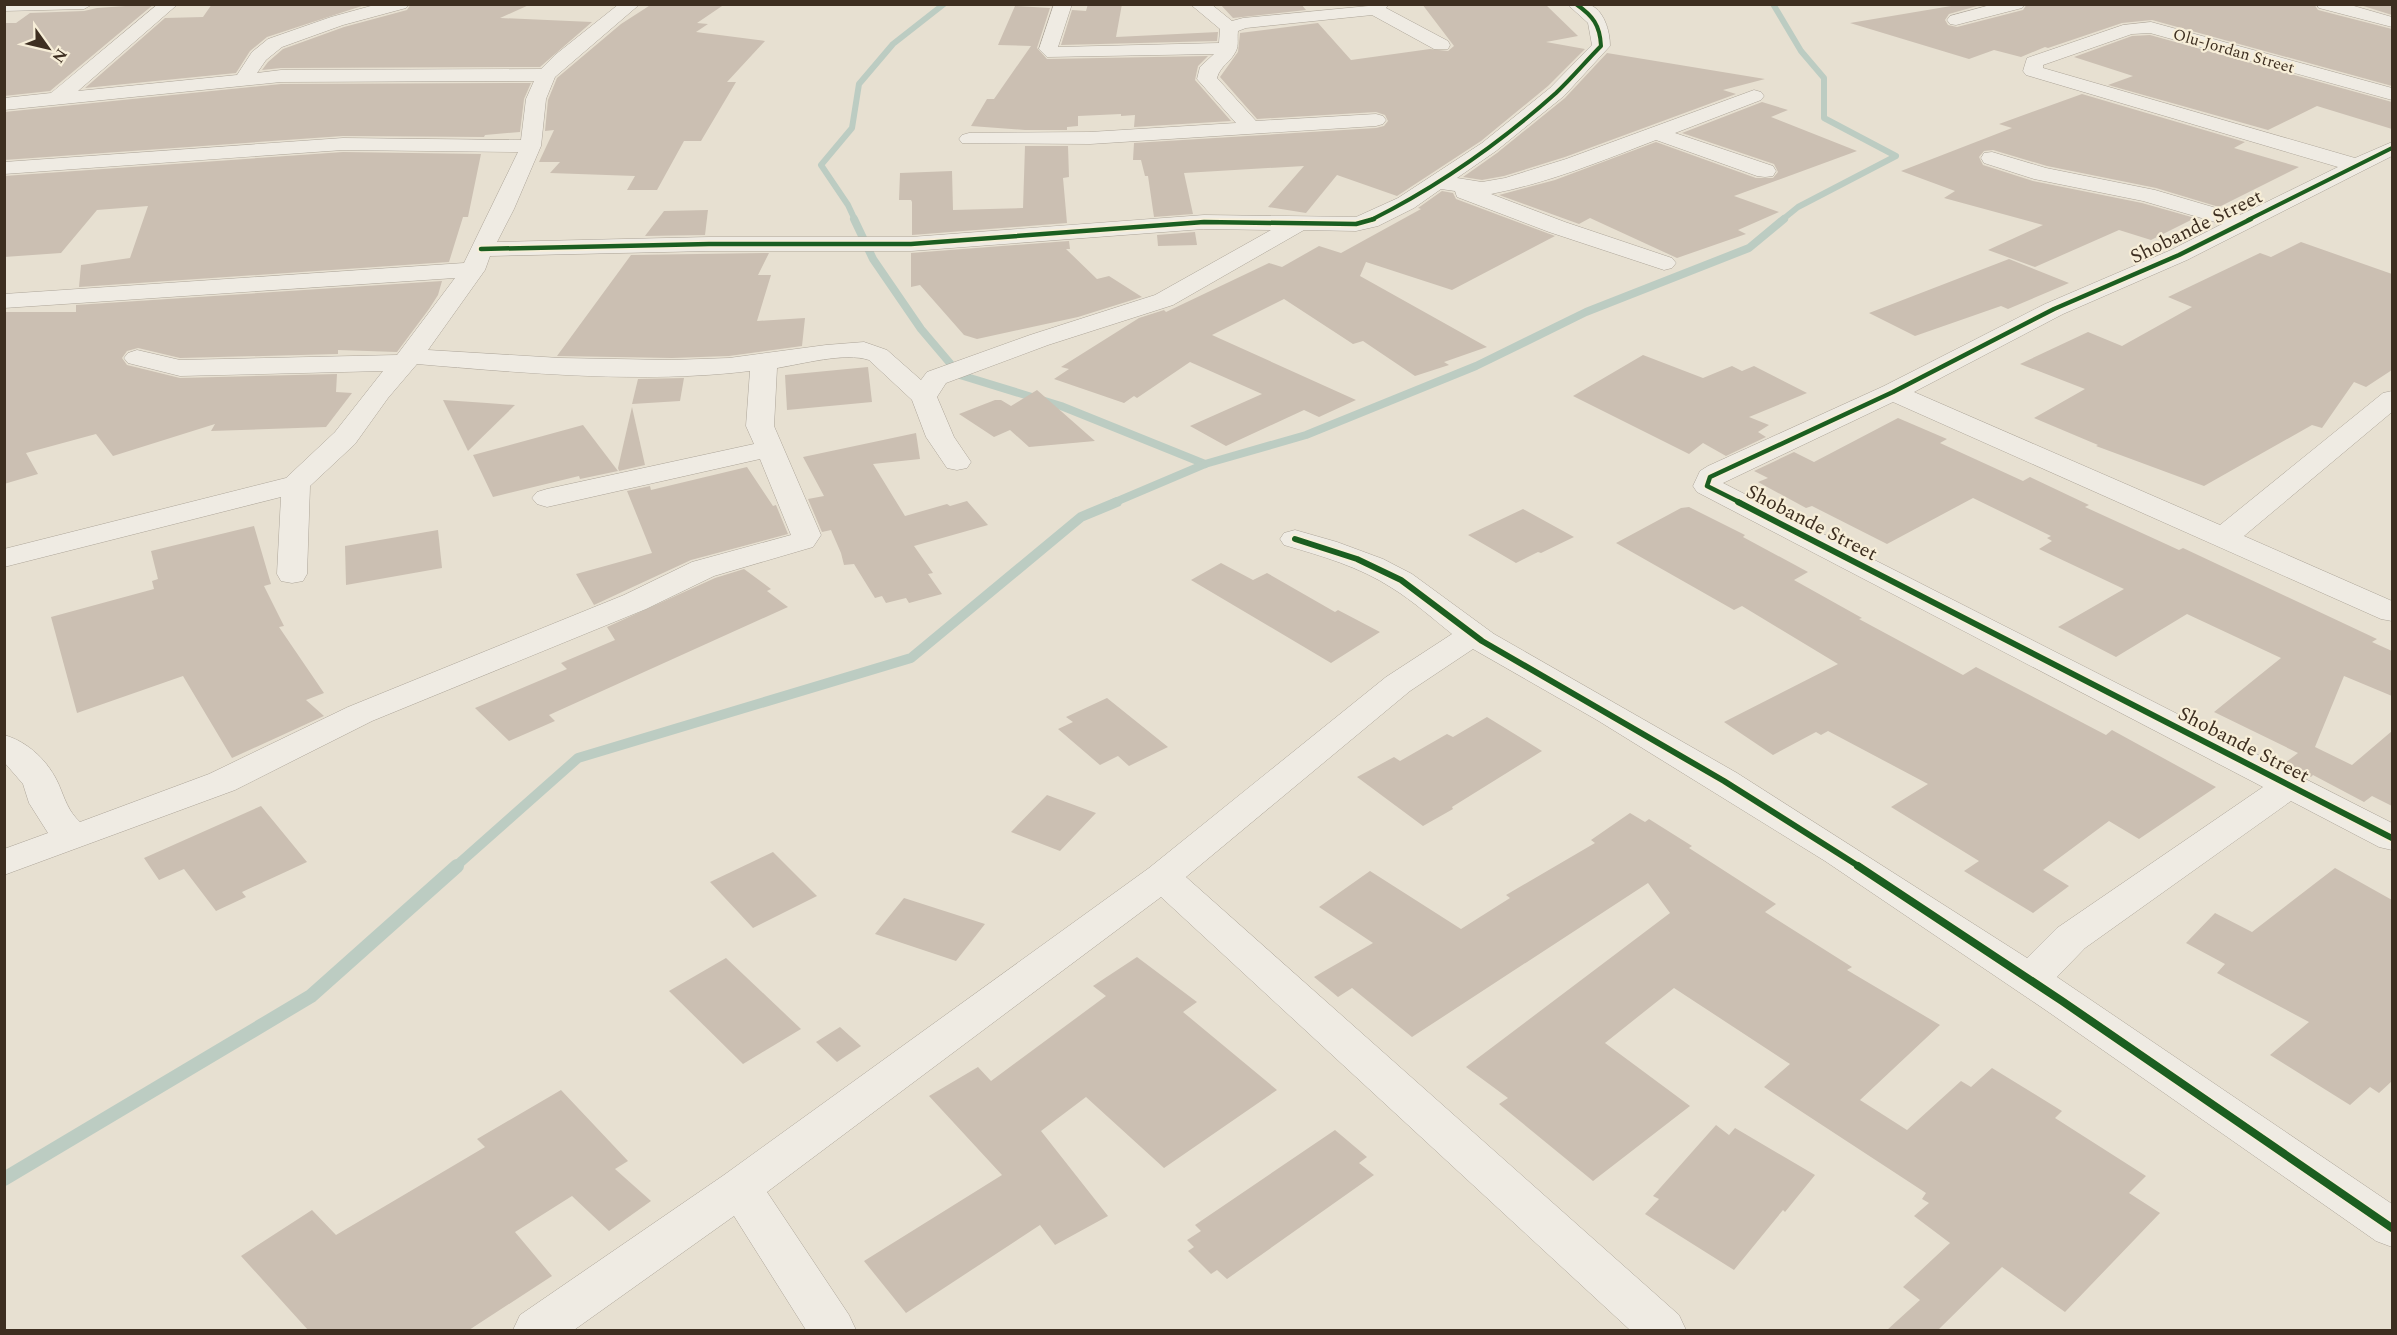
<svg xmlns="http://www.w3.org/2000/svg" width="2397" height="1335" font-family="Spectral,serif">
<rect width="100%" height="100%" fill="#e7e0d1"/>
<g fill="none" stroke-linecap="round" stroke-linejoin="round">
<g stroke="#bcccc2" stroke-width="6">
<path d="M1773,4L1801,51L1824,78V118L1896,156L1798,207L1782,220"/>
<path d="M855,220L848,205L821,165L852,128L859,84L893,44L944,4"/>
</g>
<g stroke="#bcccc2" stroke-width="8">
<path d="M854,219L873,259L921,329L960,375L1061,406L1205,464"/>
<path d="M1113,503L1205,464L1306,435L1476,366L1586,312L1749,248L1784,219"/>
</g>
<path stroke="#bcccc2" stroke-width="10" d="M455,867L578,758L911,658L1081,517L1117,502"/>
<path stroke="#bcccc2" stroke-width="14" d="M4,1179L311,996L457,866"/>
</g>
<g fill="#cbbfb2">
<path d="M154,4L50,91L4,96V23H16L30,13L84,11L97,8Z"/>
<path d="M212,4H368L267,37L250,51L236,73L85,88L165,18L203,17Z"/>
<path d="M411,4H531L500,18L592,22L540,67L281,68L262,70L268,62L283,49L344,27L407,10Z"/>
<path d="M652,4H725L697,23L708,24L696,32L765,41L727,82H736L701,141H684L657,190H627L635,176L550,173L560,162H539L554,130L545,131L548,100L557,78L621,24Z"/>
<path d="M1088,4H1122L1116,37L1218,32L1217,41L1061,45L1072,10L1086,11Z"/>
<path d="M1220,4H1301L1306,10L1233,18Z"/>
<path d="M1422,4H1545L1578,36L1546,42L1585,49L1548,86L1481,141L1397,196L1337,175L1306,213L1268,207L1304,166L1184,173L1193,214L1154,217L1148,176H1145L1141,160H1133L1134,143L1376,128L1384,126L1388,121L1385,115L1376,112L1257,119L1220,77L1238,52L1240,33L1318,23L1351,60L1430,49L1448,51L1454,46Z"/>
<path d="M1963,4H1984L1949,14L1945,20L1948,25L1957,27L2023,10L2027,4H2314L2318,10L2392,29V86L2152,20L2122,23L2048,48L2045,47L2021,57L1994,50L1969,59L1850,23Z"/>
<path d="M2357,4H2392V15Z"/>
<path d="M1015,6L1050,8L1037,48L1047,59L1208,56L1198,66L1195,80L1231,121L1134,127L1135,115L1121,116V114L1078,116V126L1067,127V130H1025L971,126L987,99H994L1031,46L998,45Z"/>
<path d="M2150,35L2392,102V129L2317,106L2268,130L2108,85L2133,76L2074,57L2132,36Z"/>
<path d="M1607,53L1765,79L1723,90L1736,94L1565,157L1504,176L1482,180L1463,177L1497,153L1565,98Z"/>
<path d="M531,83L524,99L520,132L485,135L484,137L343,136L4,160V112L281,84Z"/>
<path d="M2082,94L2245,142L2234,148L2299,167L2219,207L2156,188L2047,166L1993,150L1984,151L1979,157L1983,165L2033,181L2142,203L2195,218L2151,240L2119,230L2035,267L1988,250L2043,225L1944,198L1955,191L1901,171L2012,128L1999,124Z"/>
<path d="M1762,102L1788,110L1771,117L1857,151L1734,196L1779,212L1738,230L1746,234L1677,258L1590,218L1579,224L1499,195L1555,180L1656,142L1756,178H1773L1778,172L1774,164L1682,133Z"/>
<path d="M1025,146H1068L1069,177L1063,178L1067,223L912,235V202L911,200H899L900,173L952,171L953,210L1023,208Z"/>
<path d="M343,152L481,154L468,217H463L449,262L79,287L81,265L130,258L148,206L97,210L61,253L4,257V176Z"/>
<path d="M1442,191L1453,193L1456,199L1555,236L1452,290L1366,262L1360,276L1487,347L1444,362L1449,365L1415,376L1363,341L1353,344L1284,299L1212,335L1356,400L1319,417L1304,410L1226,446L1190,426L1262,394L1190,362L1137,398L1134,396L1124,403L1054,379L1069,369L1061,367L1139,318L1164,310L1166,312L1269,263L1282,267L1319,246L1341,253L1421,209L1418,208Z"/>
<path d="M708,210L705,235L645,236L664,211Z"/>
<path d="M1195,232L1197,245L1158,246L1157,235Z"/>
<path d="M1069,241L1070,249H1066L1097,279L1109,276L1142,297L1078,317L977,339L964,335L920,285L911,287V253Z"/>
<path d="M2301,242L2392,274V370L2366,387L2354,382L2322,428L2312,425L2204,486L2096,446L2098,445L2034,418L2085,389L2020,364L2088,332L2122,346L2192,307L2168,297L2260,253L2271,257Z"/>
<path d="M769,253L758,275H771L757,321L805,318L802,346L729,356L672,358L557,356L631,255Z"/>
<path d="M2009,259L2069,283L2008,309L2001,306L1915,336L1869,313Z"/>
<path d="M442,281L438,295L429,309L397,352L338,350V354L180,358L138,348L127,351L122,358L127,365L180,378L337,374L336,392L352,393L326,427L211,431L215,424L113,456L96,434L26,453L38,474L4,484V312H76V305Z"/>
<path d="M1643,355L1703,378L1732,366L1742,371L1754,366L1807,393L1749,417L1769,425L1758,432L1766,437L1726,456L1703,443L1689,454L1573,396Z"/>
<path d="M868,367L872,402L787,410L785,375Z"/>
<path d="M684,378L680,401L632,404L638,379Z"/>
<path d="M1037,390L1095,441L1029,447L1010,430L994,437L959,414L995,400H1001L1011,406Z"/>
<path d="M443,400L487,403L515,405L468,451Z"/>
<path d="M632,407L645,465L619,471L618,468Z"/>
<path d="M1898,418L1947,439L1940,443L2023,481L2030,477L2089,505L2085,507L2179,550L2183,548L2377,639L2372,642L2392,651V696L2344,676L2315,747L2352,765L2392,731V806L2372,796L2364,802L2313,775L2311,777L2285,763L2298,753L2214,712L2281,658L2187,614L2116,657L2058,627L2124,589L2039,549L2052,541L2047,538L2051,536L1973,498L1887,544L1812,506L1806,508L1758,482L1768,478L1754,471L1794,452L1814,462Z"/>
<path d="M583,425L618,471L580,479L579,476L493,497L473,455Z"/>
<path d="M916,433L920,459L873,464L905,516L947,504L950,506L967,501L988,525L914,546L933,573L928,574L942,594L909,603L906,598L886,603L882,596L875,598L854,564L844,565L841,553L831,530L822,532L808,499L824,496L803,457Z"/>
<path d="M747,467L773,506L776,505L788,534L691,560L594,605L576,574L652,553L627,491L650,486L651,490Z"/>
<path d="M1689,507L1745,535L1743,537L1808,572L1794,580L1862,618L1859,619L1963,675L1976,667L2106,735L2112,730L2216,787L2139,839L2109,821L2043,870L2069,886L2033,913L1964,871L1979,861L1891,807L1928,784L1828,731L1821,735L1816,732L1773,755L1724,722L1838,664L1742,606L1734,610L1616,543L1681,508Z"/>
<path d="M1523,509L1574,537L1541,553L1538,552L1516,563L1468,535Z"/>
<path d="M254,526L271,584L264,586L284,626L279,627L324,693L306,700L324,716L232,758L183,676L77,713L51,617L154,589L152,581L158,579L151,551Z"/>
<path d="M438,530L442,568L346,585L345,546Z"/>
<path d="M1221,563L1253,580L1267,573L1335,612L1338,610L1380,632L1331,663L1191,580Z"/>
<path d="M744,569L771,589L767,591L788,607L549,715L555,721L509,741L475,708L567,669L561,663L615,640L607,627L715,578Z"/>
<path d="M1107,698L1168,747L1129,766L1118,756L1100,765L1058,729L1073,722L1066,717Z"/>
<path d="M1487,717L1542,751L1452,807L1453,809L1423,826L1357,777L1394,757L1400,761L1447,734L1453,737Z"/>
<path d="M1047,795L1096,813L1060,851L1011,832Z"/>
<path d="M261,806L307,862L242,892L246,897L216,911L184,869L159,880L144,858Z"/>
<path d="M1630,813L1645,822L1649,819L1692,846L1689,848L1776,904L1765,912L1852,967L1847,970L1940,1025L1860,1100L1907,1130L1961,1081L1971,1087L1992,1068L2062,1111L2055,1118L2146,1176L2129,1193L2160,1213L2065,1312L2002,1267L1938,1330H1887L1920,1300L1903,1287L1950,1243L1914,1216L1929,1203L1922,1199L1926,1193L1764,1087L1790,1064L1674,988L1605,1043L1690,1106L1593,1181L1499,1104L1508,1098L1466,1067L1670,913L1648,883L1412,1037L1352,988L1338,997L1314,977L1373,943L1319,907L1370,871L1461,929L1510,898L1506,895L1595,843L1591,840Z"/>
<path d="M773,852L817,896L753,928L710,882Z"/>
<path d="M2335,868L2392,900V1081L2379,1093L2370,1087L2350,1105L2270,1055L2309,1022L2217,973L2225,964L2186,943L2215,913L2252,932Z"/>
<path d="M904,898L985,924L956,961L875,934Z"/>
<path d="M1137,957L1197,1002L1183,1012L1277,1090L1164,1168L1086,1097L1041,1131L1108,1216L1055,1245L1040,1225L906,1313L864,1261L1002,1175L929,1096L978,1067L991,1081L1106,996L1093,986Z"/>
<path d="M726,958L801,1029L743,1064L669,991Z"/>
<path d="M840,1027L861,1046L837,1062L816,1042Z"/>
<path d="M561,1090L628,1161L615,1169L651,1201L609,1231L572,1196L515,1232L552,1276L469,1330H308L241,1256L312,1210L336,1235L485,1147L477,1139Z"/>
<path d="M1716,1125L1729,1135L1735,1128L1815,1175L1785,1212L1783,1210L1734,1270L1645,1214L1659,1199L1653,1196Z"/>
<path d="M1335,1130L1367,1157L1359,1163L1374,1175L1227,1279L1217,1270L1211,1274L1188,1251L1194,1247L1187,1240L1201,1231L1195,1225Z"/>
</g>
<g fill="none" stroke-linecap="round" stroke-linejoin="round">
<g stroke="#ada599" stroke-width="1">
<g id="minor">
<path d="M4,4H93L84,9L4,11Z"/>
<path d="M158,4H178L78,91L237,75L252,52L268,39L331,17L378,4H409L406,8L343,25L282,47L266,60L257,73L281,70L541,69L555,55L619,4H640L555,77L546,99L541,146L514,209L497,242L709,237H911L1204,215L1356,217L1398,198L1482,143L1550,88L1592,45L1588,23L1567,4C1573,4 1582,3 1588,4C1604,9 1610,31 1610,46L1564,96L1496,151L1457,178L1482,182L1505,178L1566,159L1754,90L1761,92L1764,96L1761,100L1675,133L1773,166L1776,171L1773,176L1765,177L1757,176L1656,140C1602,161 1548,183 1491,194L1565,222L1672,258L1676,263L1672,268L1664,270L1549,232L1457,197L1455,191L1441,189L1414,208L1378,226L1356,231L1304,230L1173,305L1048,345L946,383L937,397L954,437L971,462L967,468L957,470L947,468L926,437L912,400L869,360C845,352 802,364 777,368L774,426L821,535L813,547L714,576L646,609L372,721L235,790L4,875V849L48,833L29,803L23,784L4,762V735C29,742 49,762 59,785C65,799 68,811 80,822L209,774L348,707L624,595L692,562L791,535L760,459L547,507L537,504L532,498L537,492L547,489L754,444L746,426L750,371C645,384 523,373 417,364L388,398L355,444L310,486L307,574L303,581L292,583L281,581L277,574L281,497L4,567V549L286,478L335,432L383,371L180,376L128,363L124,358L128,353L137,350L180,360L397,355L455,278L4,308V294L464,263L518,152L343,150L4,174V162L343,138L521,140L526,99L534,81L281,82L4,110V98L51,93ZM1204,229L1271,230L1155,295L1030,335L927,372L921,380L887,350L864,342L826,345L729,358L672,360L560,358L428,350L485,270L490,256L709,251H911Z"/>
<path d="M1054,4H1072L1058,47L1219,43L1220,29L1190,4H1211L1232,21L1243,18L1389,4L1386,8L1448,41L1450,45L1448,49H1434L1372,15L1246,28L1238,31C1237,38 1239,45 1236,51C1231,62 1220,66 1217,78L1256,121L1376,114L1383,116L1386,120L1383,124L1376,126L1090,144L962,143L959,139L962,135L969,133L1090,132L1236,123L1197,79L1200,67L1214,54L1047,57L1039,49Z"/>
<path d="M1994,4H2025L2022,8L1956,25L1950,24L1947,20L1950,16Z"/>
<path d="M2316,4H2347L2392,17V27L2319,8Z"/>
<path d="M2151,22L2392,88V100L2150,33L2132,34L2043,65V68L2355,158L2392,142V156L2187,260L2063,314L1914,392L2220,525L2383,393L2392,391V412L2244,536L2392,601V621L2381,619L1893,402L1723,483L2392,823V850L2379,847L2291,801L2085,948L2057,977L2392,1204V1247L2376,1241L2047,1011L1825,861L1597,720L1473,649L1410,691L1186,877L1679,1315L1686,1330H1630L1161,897L767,1192L849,1315L856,1330H806L734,1216L574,1330H513L520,1315L724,1175L1149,868L1386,677L1452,634C1432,618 1413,601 1392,588C1360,567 1322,556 1284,545L1280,539L1284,533L1295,530L1337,542L1383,559L1412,574L1494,634L1737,773L2027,958L2057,928L2263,787L1697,492L1693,486L1700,471L1708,466L1884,386L2045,304L2171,250L2222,224L2143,201L2034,179L1984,163L1981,158L1984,153L1992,152L2046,168L2155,190L2240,215L2338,167L2026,75L2023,71L2027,58L2123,25Z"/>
</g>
</g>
<use href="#minor" fill="#efebe3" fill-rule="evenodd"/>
<g stroke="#f7eed8" stroke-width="6">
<g id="cycleway-far3">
<path d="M1371,220C1437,187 1501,142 1556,93C1572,78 1586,61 1601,46C1600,25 1593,16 1576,4"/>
<path d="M2248,220L2392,148"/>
</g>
</g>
<g stroke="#f7eed8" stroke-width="8">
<g id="cycleway-far2">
<path d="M481,249L709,244H911L1204,222L1356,224L1374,219"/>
<path d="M1741,503L1707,486L1710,477L1893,392L2054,309L2179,255L2251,219"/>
</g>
</g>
<g stroke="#f7eed8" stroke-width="10">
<g id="cycleway-far1">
<path d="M1738,502L2392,838"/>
<path d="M1295,539L1357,559L1401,580L1482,641L1724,781L1860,867"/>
</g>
</g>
<g stroke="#f7eed8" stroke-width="11">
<path id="cycleway" d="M1858,866L2062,1001L2392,1228"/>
</g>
<use href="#cycleway-far3" stroke="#1b5e20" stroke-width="4"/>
<use href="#cycleway-far2" stroke="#1b5e20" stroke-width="4.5"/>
<use href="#cycleway-far1" stroke="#1b5e20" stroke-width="6"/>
<use href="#cycleway" stroke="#1b5e20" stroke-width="8"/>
</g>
<g text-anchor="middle" stroke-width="4.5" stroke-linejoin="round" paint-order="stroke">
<g font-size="16" fill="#3d2e20" stroke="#f7eed8">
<text transform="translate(2234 50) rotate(16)" y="6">Olu-Jordan Street</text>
</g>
<g font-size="20" fill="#3d2e20" stroke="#f7eed8">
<text transform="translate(2196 226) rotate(-26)" y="7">Shobande Street</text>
<text transform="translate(1812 522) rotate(27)" y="7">Shobande Street</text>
<text transform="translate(2244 744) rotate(27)" y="7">Shobande Street</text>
</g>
</g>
<rect width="2397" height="1335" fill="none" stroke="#3d2e20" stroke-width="12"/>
<g transform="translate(48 48) rotate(124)" stroke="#f7eed8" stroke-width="4.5" paint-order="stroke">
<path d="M0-4.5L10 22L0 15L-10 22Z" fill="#3d2e20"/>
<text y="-9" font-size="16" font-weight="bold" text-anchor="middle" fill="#3d2e20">N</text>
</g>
</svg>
